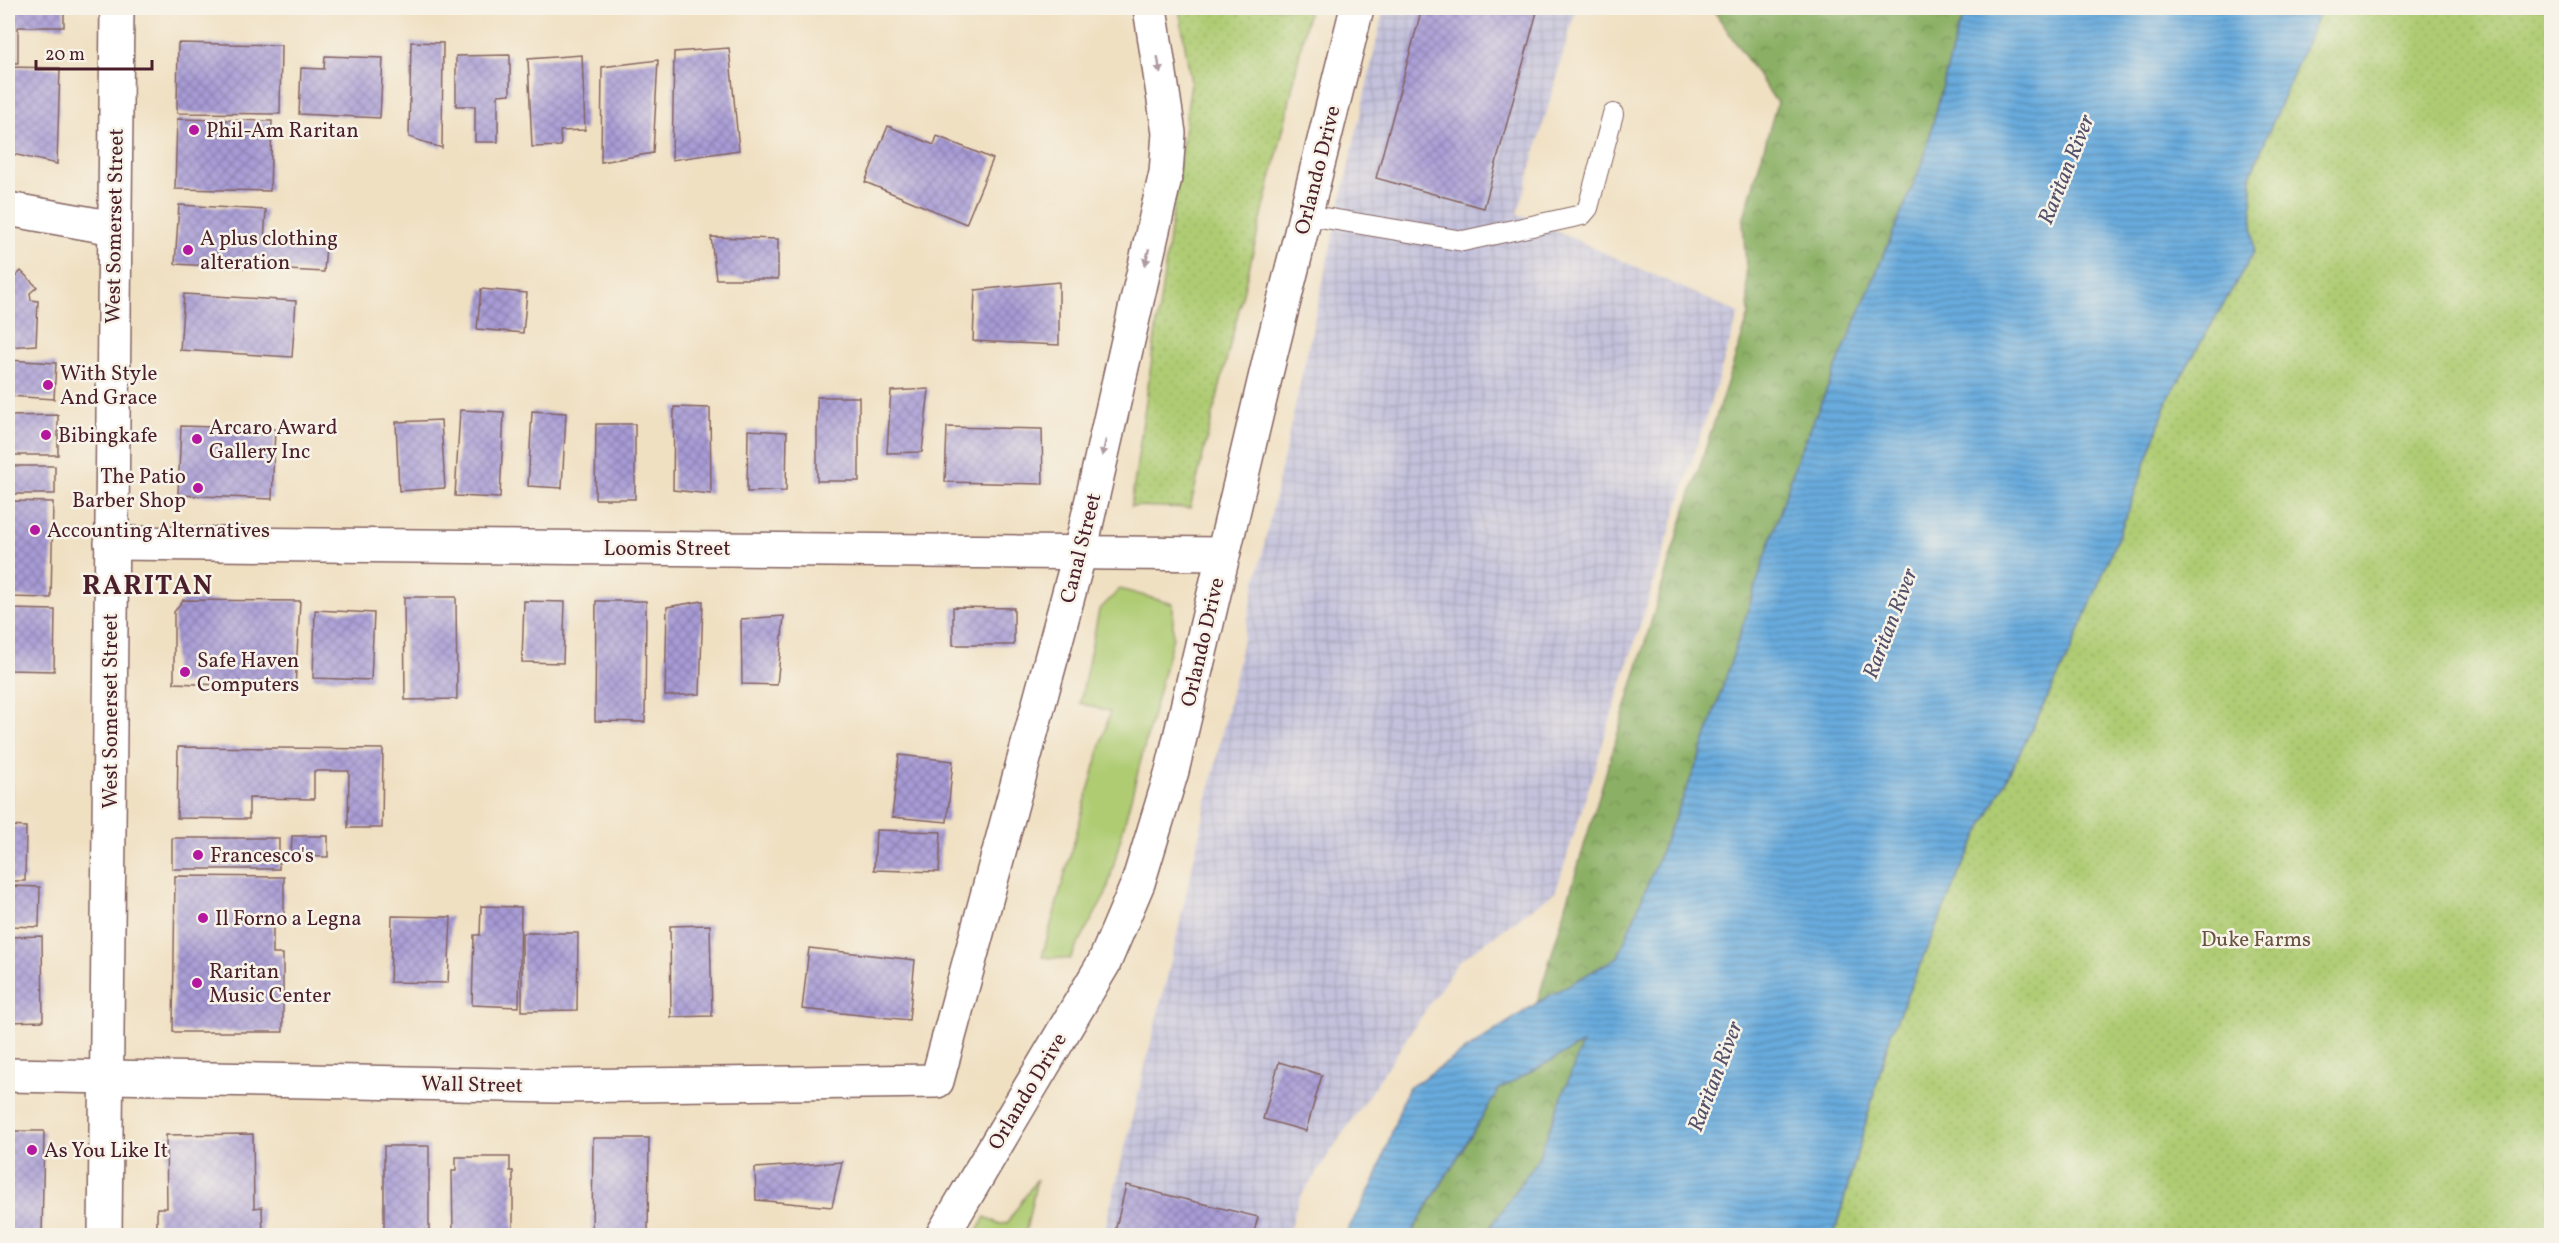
<svg xmlns="http://www.w3.org/2000/svg" width="2559" height="1243" font-family="Vollkorn,serif">
<defs>
<pattern id="industrial-grid" width="8" height="8" patternUnits="userSpaceOnUse" patternTransform="scale(1.5)"><rect width="8" height="8" fill="#c3c1db"/><path d="M0 4h8M4 0v8" fill="none" stroke="#a9a5bc"/></pattern>
<pattern id="forest-crowns" width="20" height="18" patternUnits="userSpaceOnUse" patternTransform="scale(1.5)"><rect width="20" height="18" fill="#8bb065"/><path d="M2 6a3 3 0 1 1 6 0M12 15a3 3 0 1 1 6 0" fill="none" stroke="#748f53"/></pattern>
<pattern id="park-dots" width="8" height="8" patternUnits="userSpaceOnUse" patternTransform="scale(1.5)"><rect width="8" height="8" fill="#afcc73"/><path d="M2 2h.1M6 6h.1" fill="none" stroke="#98af64" stroke-width="1.8" stroke-linecap="round"/></pattern>
<pattern id="water-rules" width="6" height="5" patternUnits="userSpaceOnUse" patternTransform="scale(1.5)"><rect width="6" height="5" fill="#68abdd"/><path d="M0 2.5h6" fill="none" stroke="#588bb3"/></pattern>
<pattern id="building-cross-hatch" width="8" height="8" patternUnits="userSpaceOnUse" patternTransform="scale(1.5)"><rect width="8" height="8" fill="#a79bd6"/><path d="M0 0l8 8M0 8l8-8" fill="none" stroke="#8a7eae"/></pattern>
</defs>
<rect width="100%" height="100%" fill="#f7f3e8"/>
<filter id="ink" filterUnits="userSpaceOnUse"><feTurbulence type="fractalNoise" baseFrequency=".0167" numOctaves="2"/><feDisplacementMap in="SourceGraphic" scale="12" xChannelSelector="R" yChannelSelector="G"/><feConvolveMatrix kernelMatrix="1 2 1 2 8 2 1 2 1" color-interpolation-filters="sRGB"/></filter>
<filter id="wash" filterUnits="userSpaceOnUse"><feTurbulence type="fractalNoise" baseFrequency=".008" numOctaves="4" result="noise"/><feDisplacementMap in="SourceGraphic" scale="24" xChannelSelector="R" yChannelSelector="G"/><feGaussianBlur stdDeviation="1.35" result="paint"/><feColorMatrix in="noise" values="0 0 0 0 0 0 0 0 0 0 0 0 0 0 0 0 0 1.4 0 .05"/><feComposite in="paint" operator="in"/></filter>
<g filter="url(#wash)">
<rect width="100%" height="100%" fill="#f0e0c2"/>
<path fill="url(#industrial-grid)" d="M1384,8H1576L1518,214L1739,313L1556,891L1458,962L1299,1199L1287,1235L1103,1236L1173,953Z"/>
<g fill="#afcc73" stroke="#7c764f" stroke-width="1.5">
<path d="M1120,589L1173,604V637L1106,894L1070,959L1042,957L1110,712L1080,703L1099,610Z"/>
<path d="M1037,1179L1025,1235H975L985,1217L1000,1224L1007,1223Z"/>
</g>
<g fill="url(#forest-crowns)" stroke="#6a6848" stroke-width="1.5">
<path d="M1712,8H1969L1957,31L1923,162L1797,460L1700,756L1618,957L1537,1003L1673,549L1749,315L1743,221L1777,103Z"/>
<path d="M1583,1043L1538,1159L1485,1235L1410,1236L1499,1089Z"/>
</g>
<g fill="url(#park-dots)" stroke="#7c764f" stroke-width="1.5">
<path d="M1179,8H1309L1286,118L1190,508L1131,506L1191,83Z"/>
<path d="M2321,8H2551V1235L1834,1236L1891,1033L1960,871L2071,651L2127,515L2169,397L2254,252L2251,174Z"/>
</g>
<path fill="url(#water-rules)" stroke="#596584" stroke-width="1.5" d="M1969,8H2321L2251,174L2254,252L2169,397L2127,515L2071,651L1960,871L1891,1033L1834,1235H1485L1538,1159L1582,1044L1499,1089L1410,1235H1345L1375,1180L1407,1089L1537,1003L1618,957L1700,756L1797,460L1923,162L1957,31Z"/>
<g id="blocks">
<g fill="url(#building-cross-hatch)">
<path d="M8,8H64V27H18V63H8Z"/>
<path d="M1422,8H1538L1484,208L1376,178Z"/>
<path d="M411,42L443,43L442,148L409,137Z"/>
<path d="M178,43L281,45L280,114L177,113Z"/>
<path d="M729,48L739,150L672,160L674,52Z"/>
<path d="M510,55V94L498,95V142H475V106H456V56Z"/>
<path d="M582,55L585,130L560,131L561,146L532,147L528,59Z"/>
<path d="M325,56L383,58L380,118L299,114L301,68L324,69Z"/>
<path d="M658,60L653,153L601,162L602,67Z"/>
<path d="M8,67L60,68L57,164L8,153Z"/>
<path d="M177,119L272,121L270,191L175,189Z"/>
<path d="M888,126L934,145L937,136L993,159L966,224L865,182Z"/>
<path d="M179,205L266,210L264,242L326,245L324,272L175,264Z"/>
<path d="M711,237L778,239V279H716Z"/>
<path d="M21,271L37,287L30,293L31,300L38,301L36,345L8,347V278H14Z"/>
<path d="M1059,282V345L973,341L975,290Z"/>
<path d="M481,289L527,293L523,333L477,329Z"/>
<path d="M184,294L296,301L292,357L180,350Z"/>
<path d="M8,360L56,363L54,399L8,396Z"/>
<path d="M929,389L922,452L887,453L891,391Z"/>
<rect x="817" y="397" width="42" height="84"/>
<path d="M674,407L710,408L711,494L673,490Z"/>
<path d="M460,410L504,412L500,498L455,496Z"/>
<path d="M532,411L566,413L562,488L528,486Z"/>
<path d="M58,415V455H8V416Z"/>
<path d="M441,420L445,488L399,491L396,422Z"/>
<path d="M596,424H635V499H595Z"/>
<path d="M181,426L275,429L272,499L178,495Z"/>
<path d="M947,427L1042,429L1043,484L945,482Z"/>
<path d="M748,430L787,432L786,491L747,492Z"/>
<rect x="8" y="466" width="47" height="28"/>
<path d="M8,501L53,502L51,598L8,597Z"/>
<path d="M404,597H456L457,699L405,700Z"/>
<path d="M183,600L300,601L295,688L174,683V612Z"/>
<path d="M524,601L565,602L563,663L522,662Z"/>
<path d="M596,601H646L645,722L595,721Z"/>
<path d="M703,601L700,694L665,696L667,607Z"/>
<path d="M953,607L1014,608V645H953Z"/>
<path d="M8,609L55,610L54,671L8,670Z"/>
<path d="M315,610L374,613L371,680L313,678Z"/>
<path d="M784,616L777,685L742,684L741,619Z"/>
<path d="M8,717L13,718L11,809H8Z"/>
<path d="M178,747L383,749L382,828H348L349,771H314V799L249,798V819L177,818Z"/>
<path d="M899,755L953,761L947,822L892,817Z"/>
<path d="M8,826L26,827L25,881H8Z"/>
<path d="M876,830L941,832L939,872L874,870Z"/>
<path d="M292,836H328V857L291,856Z"/>
<rect x="172" y="838" width="107" height="31"/>
<path d="M175,876L284,877V919H273V954H283V1032H173Z"/>
<path d="M8,886L40,887L39,927L8,926Z"/>
<path d="M481,906L521,907L519,1007L472,1005L474,935H480Z"/>
<path d="M392,916L451,917L448,983L390,982Z"/>
<path d="M710,925L712,1016L671,1017L670,926Z"/>
<path d="M522,933H578L577,1010L522,1011Z"/>
<path d="M42,936L43,1021L8,1022V937Z"/>
<path d="M809,948L915,960L909,1020L802,1009Z"/>
<path d="M1279,1062L1322,1075L1306,1131L1263,1119Z"/>
<path d="M8,1131H44L42,1236H8Z"/>
<path d="M253,1134L254,1208L262,1207L263,1236H157V1208H167L166,1135Z"/>
<path d="M593,1138H649L648,1236H592Z"/>
<rect x="384" y="1146" width="45" height="90"/>
<path d="M456,1157H510V1171H513V1236H453L452,1171H456Z"/>
<path d="M842,1162L832,1207L756,1200L755,1168Z"/>
<path d="M1126,1185L1258,1217L1253,1236H1114Z"/>
</g>
</g>
</g>
<g filter="url(#ink)">
<use href="#blocks" fill-opacity="0" stroke="#846360" stroke-width="1.5"/>
<g fill="none" stroke-linecap="round" stroke-linejoin="round">
<g stroke="#846360" stroke-width="22">
<path id="service" d="M1307,215L1463,241L1582,215L1588,208L1613,114"/>
</g>
<g stroke="#846360" stroke-width="36">
<g id="minor">
<path d="M8,209L114,228"/>
<path d="M111,543L1223,554"/>
<path d="M8,1075L556,1086L937,1081L1080,552L1166,173L1169,133L1150,8"/>
<path d="M942,1236L1104,963L1138,883L1172,771L1270,357L1357,8"/>
</g>
</g>
<g stroke="#846360" stroke-width="36">
<path id="tertiary" d="M105,1236L117,8"/>
</g>
<use href="#service" stroke="#fff" stroke-width="20"/>
<use href="#minor" stroke="#fff" stroke-width="33"/>
<use href="#tertiary" stroke="#fff" stroke-width="33"/>
</g>
<defs><path id="oneway-solid" d="M-6-.8H1V-3.2L6.5 0L1 3.2V.8H-6Z" transform="scale(1.5)"/></defs>
<g fill="#ae9aa0">
<use href="#oneway-solid" transform="translate(1159 65) rotate(81)"/>
<use href="#oneway-solid" transform="translate(1147 257) rotate(103)"/>
<use href="#oneway-solid" transform="translate(1104 448) rotate(103)"/>
</g>
</g>
<g fill="#b5179e" stroke="#f7f3e8" stroke-width="2">
<circle cx="194" cy="130" r="6"/>
<circle cx="188" cy="250" r="6"/>
<circle cx="48" cy="385" r="6"/>
<circle cx="46" cy="435" r="6"/>
<circle cx="197" cy="439" r="6"/>
<circle cx="198" cy="488" r="6"/>
<circle cx="35" cy="530" r="6"/>
<circle cx="185" cy="672" r="6"/>
<circle cx="198" cy="855" r="6"/>
<circle cx="203" cy="918" r="6"/>
<circle cx="197" cy="983" r="6"/>
<circle cx="32" cy="1150" r="6"/>
</g>
<g text-anchor="middle" stroke-width="5" stroke-linejoin="round" paint-order="stroke">
<g font-size="21" fill="#4a1f2b" stroke="#f7f3e8" text-anchor="start">
<text x="206" y="137">Phil-Am Raritan</text>
<text x="200" y="245">A plus clothing<tspan x="200" dy="24">alteration</tspan></text>
<text x="60" y="380">With Style<tspan x="60" dy="24">And Grace</tspan></text>
<text x="209" y="434">Arcaro Award<tspan x="209" dy="24">Gallery Inc</tspan></text>
<text x="58" y="442">Bibingkafe</text>
<text x="186" y="483" text-anchor="end">The Patio<tspan x="186" dy="24">Barber Shop</tspan></text>
<text x="47" y="537">Accounting Alternatives</text>
<text x="197" y="667">Safe Haven<tspan x="197" dy="24">Computers</tspan></text>
<text x="210" y="862">Francesco's</text>
<text x="215" y="925">Il Forno a Legna</text>
<text x="209" y="978">Raritan<tspan x="209" dy="24">Music Center</tspan></text>
<text x="44" y="1157">As You Like It</text>
</g>
<g font-size="21" fill="#4a1f2b" stroke="#f7f3e8">
<text transform="translate(1317 170) rotate(-76)" y="7">Orlando Drive</text>
<text transform="translate(114 226) rotate(-89)" y="7">West Somerset Street</text>
<text x="667" y="555">Loomis Street</text>
<text transform="translate(1080 548) rotate(-76)" y="7">Canal Street</text>
<text transform="translate(1202 642) rotate(-77)" y="7">Orlando Drive</text>
<text transform="translate(110 711) rotate(-90)" y="7">West Somerset Street</text>
<text transform="translate(472 1084) rotate(1)" y="7">Wall Street</text>
<text transform="translate(1027 1091) rotate(-59)" y="7">Orlando Drive</text>
</g>
<g font-size="21" fill="#685341" stroke="#f7f3e8">
<text x="2256" y="946">Duke Farms</text>
</g>
<g font-size="22" font-style="italic" fill="#545069" stroke="#f7f3e8">
<text transform="translate(2065 169) rotate(-68)" y="8">Raritan River</text>
<text transform="translate(1889 623) rotate(-69)" y="8">Raritan River</text>
<text transform="translate(1714 1076) rotate(-69)" y="8">Raritan River</text>
</g>
<g font-size="27" font-weight="bold" letter-spacing="1.5" fill="#4a1f2b" stroke="#f7f3e8">
<text x="148" y="594">RARITAN</text>
</g>
</g>
<rect width="2559" height="1243" fill="none" stroke="#f7f3e8" stroke-width="30"/>
<path d="M36 60v9h116v-9" fill="none" stroke="#4a1f2b" stroke-width="3"/>
<text x="45" y="60" font-size="18" fill="#4a1f2b" stroke="#f7f3e8" stroke-width="4.5" paint-order="stroke">20 m</text>
</svg>
